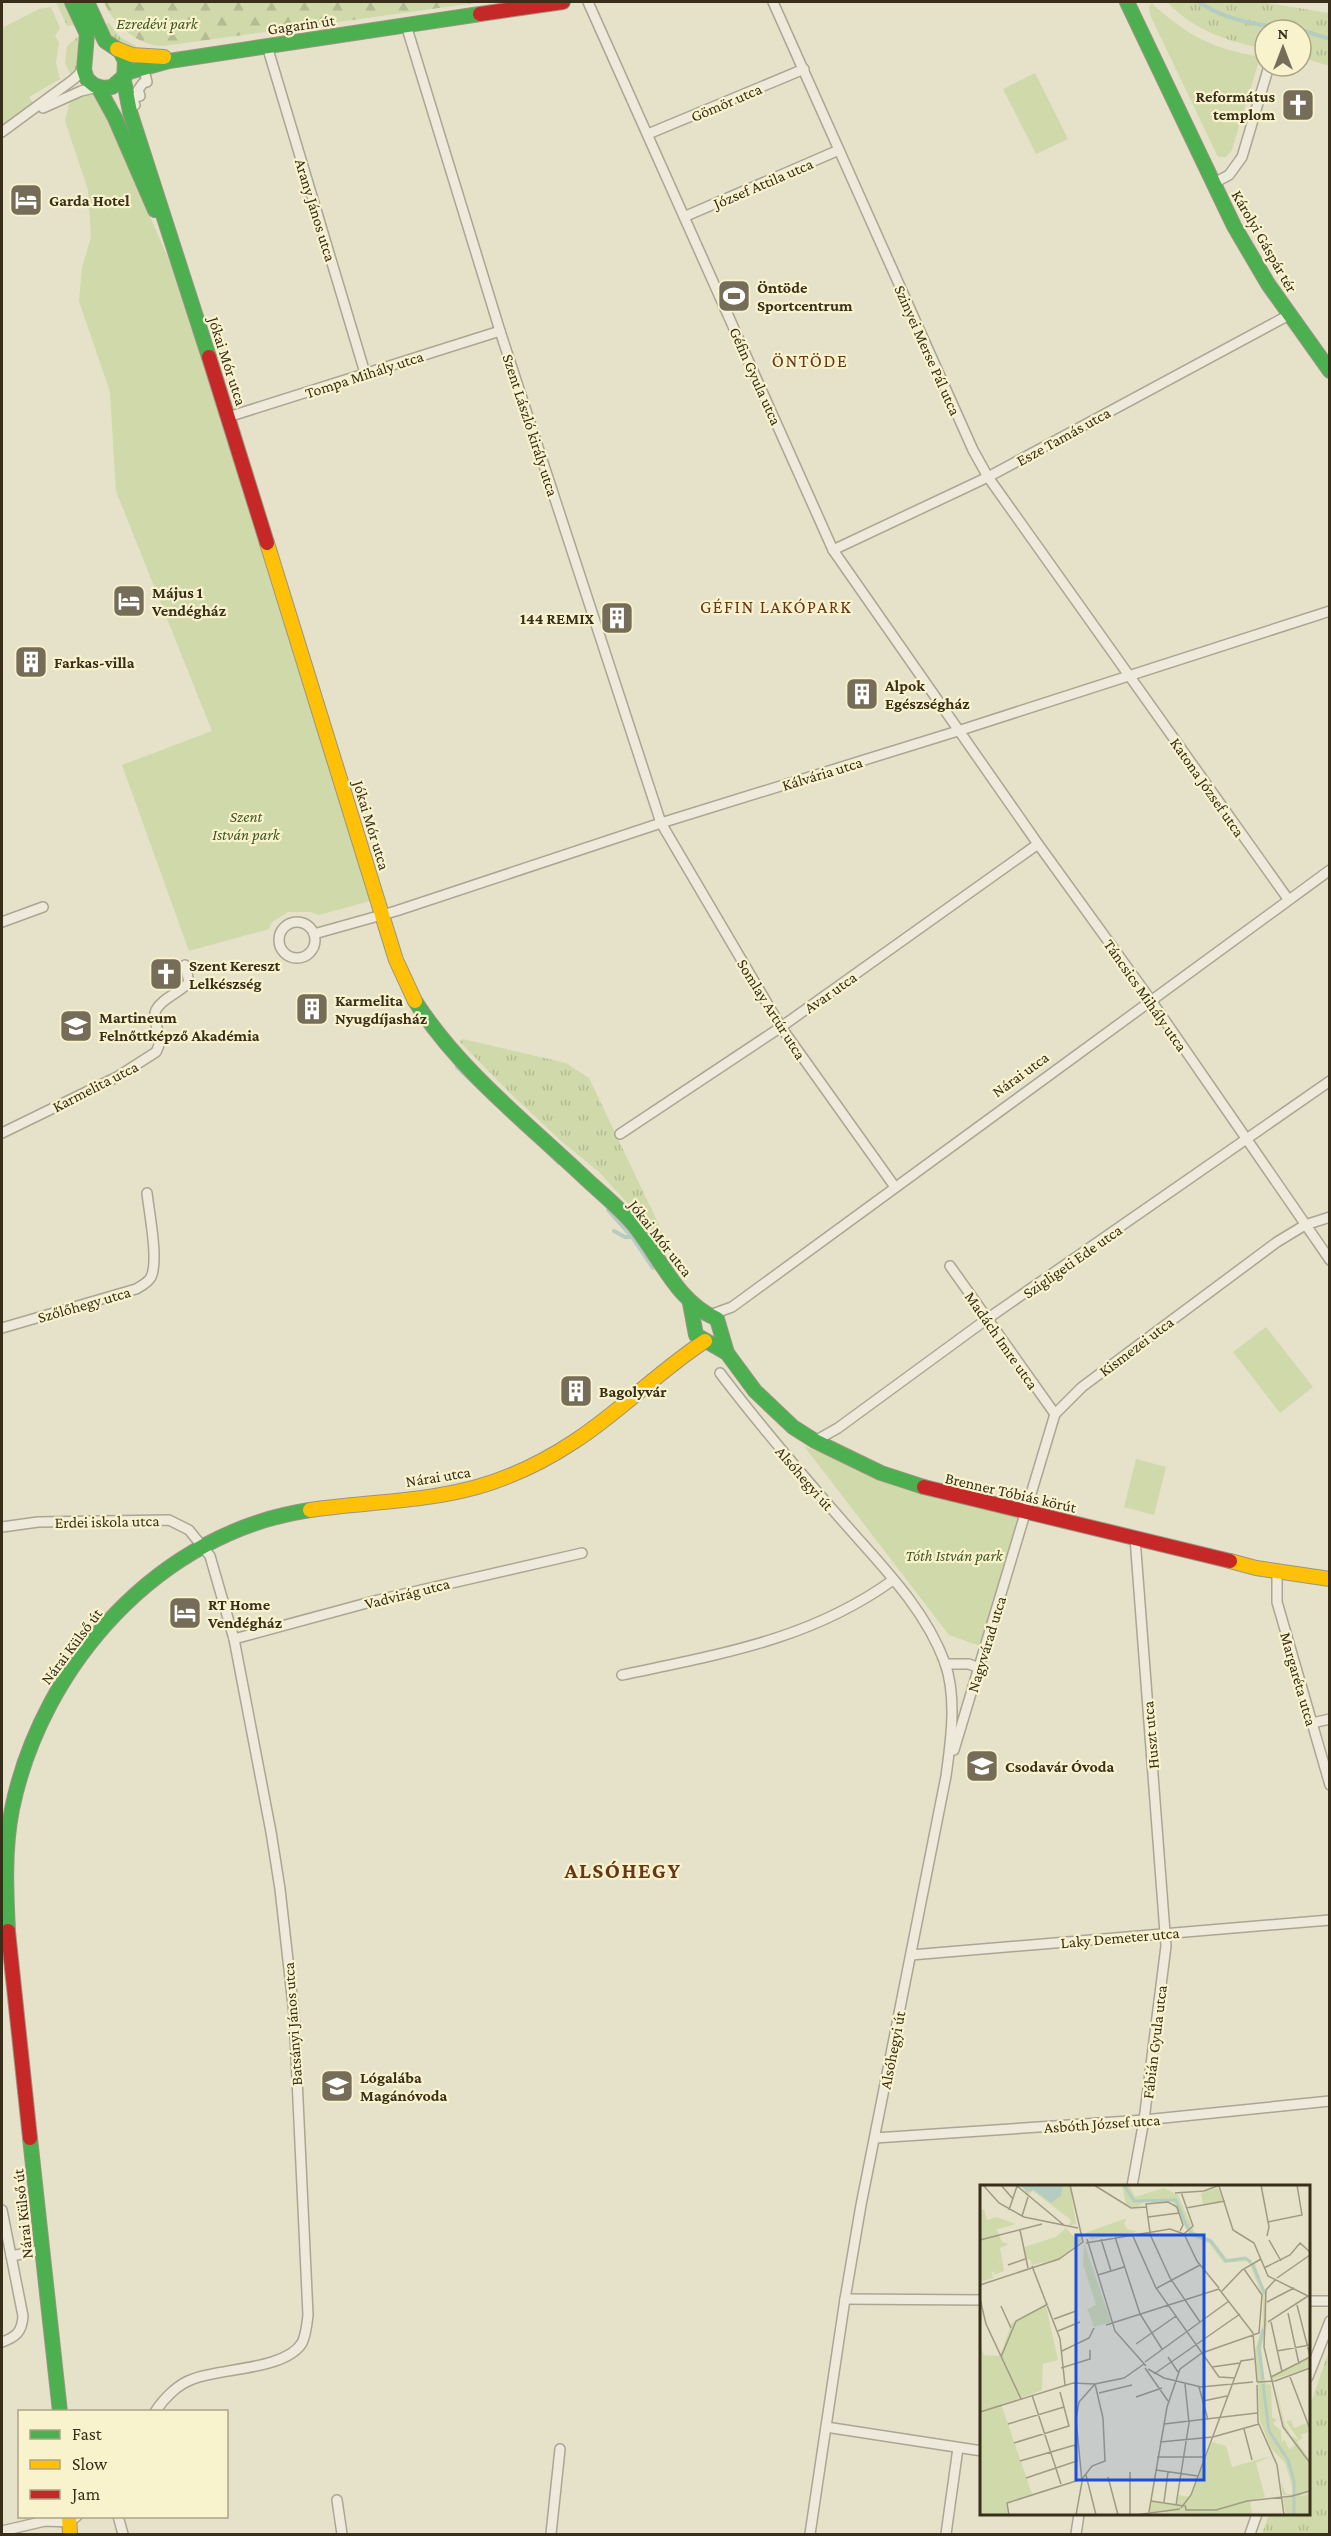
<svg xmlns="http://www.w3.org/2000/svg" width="1331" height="2536" font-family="'Crimson Pro',serif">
<defs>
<pattern id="grass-tufts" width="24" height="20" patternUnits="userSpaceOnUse" patternTransform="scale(1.5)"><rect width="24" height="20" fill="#d0d9aa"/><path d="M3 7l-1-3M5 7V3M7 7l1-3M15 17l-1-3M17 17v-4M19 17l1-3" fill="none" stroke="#b3bb92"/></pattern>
<pattern id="forest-firs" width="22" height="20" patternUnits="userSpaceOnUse" patternTransform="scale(1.5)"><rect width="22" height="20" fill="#d0d9aa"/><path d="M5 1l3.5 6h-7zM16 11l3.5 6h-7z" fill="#b3bb92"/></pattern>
</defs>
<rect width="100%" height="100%" fill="#e5e2c9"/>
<g fill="url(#grass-tufts)">
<path d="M56,2H66L78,24L67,26Z"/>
<path d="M1167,2H1260L1329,13V66L1301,57V30H1265V49C1227,41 1195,31 1167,2Z"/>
<path d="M109,23L120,37L136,46L138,52L112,41L102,25Z"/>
<path d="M82,33C83,46 80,66 71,76L65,63L67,46Z"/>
<path d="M463,1039L566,1063L589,1078L669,1246L666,1250L644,1221L599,1172L560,1140L510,1093L459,1041Z"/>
<path d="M1329,2351V2534H1262L1269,2514H1308L1309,2408Z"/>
</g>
<path fill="url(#forest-firs)" d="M104,2H483L163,46C138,46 113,24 104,2Z"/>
<g fill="#d0d9aa">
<path d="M1151,3C1190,37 1209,47 1260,57L1232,150L1226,157H1218L1151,17L1149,8Z"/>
<path d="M51,7L60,28L55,36L59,42L56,63L60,79L29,97L33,103L45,96L2,126V28L39,9Z"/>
<path d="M1035,73L1068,139L1036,154L1003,89Z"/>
<path d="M91,90L102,106L175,274L370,901L319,915L311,912H288L272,922L269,929L189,951L122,765L212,731L116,491L110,392L79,301L82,268L91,237L88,190L65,121L71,97Z"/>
<path d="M1266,1327L1313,1387L1280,1413L1233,1352Z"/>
<path d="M804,1446L917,1493L1019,1513L983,1647L949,1635Z"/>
<path d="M1136,1459L1166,1467L1154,1515L1124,1507Z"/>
</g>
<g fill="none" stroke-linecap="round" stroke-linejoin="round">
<g stroke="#b5ccc1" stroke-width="4">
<path d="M1199,2C1216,14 1241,22 1262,25C1275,27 1287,26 1300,30"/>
<path d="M1301,30L1330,39"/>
<path d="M457,1067L511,1118"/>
<path d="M528,1133L559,1163"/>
<path d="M608,1210L632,1237L653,1268"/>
<path d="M614,1231L625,1237H632"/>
</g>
<g stroke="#aaa693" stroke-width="12">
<g id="street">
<path d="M588,2L833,550L1038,844L1150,999L1330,1260"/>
<path d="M773,2L973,450L988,477L1288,899"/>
<path d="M406,25L500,331L661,823L781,1027L895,1187"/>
<path d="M267,46L365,373"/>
<path d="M135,105L132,98L140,96L138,90L143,83L147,82L145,74"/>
<path d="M43,108L81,91L98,87"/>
<path d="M2,132L74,79L80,73L84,64"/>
<path d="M648,134L804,69"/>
<path d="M1214,183L1229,175L1242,157L1269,66"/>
<path d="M686,216L839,150"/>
<path d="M228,417L500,331"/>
<path d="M833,550L988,477L1289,315"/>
<circle cx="297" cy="940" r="18"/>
<path d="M2,922L43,907"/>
<path d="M314,934L396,911L661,823L961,730L1330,611"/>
<path d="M2,1133L117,1077L156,1052C166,1035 150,1023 156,1010C162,998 180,993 189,982L185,965"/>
<path d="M620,1134L781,1027L1038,844"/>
<path d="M950,1266L1055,1414"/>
<path d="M710,1315L732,1307L1330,870"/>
<path d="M2,1328L136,1289C141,1286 148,1283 151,1277C159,1261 149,1212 147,1193"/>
<path d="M720,1373C758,1423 798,1470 839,1517C878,1562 924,1606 945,1663C957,1698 951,1740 946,1776L861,2205L845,2299L810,2534"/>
<path d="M815,1441L838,1428L987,1319L1330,1081"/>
<path d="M2,1527L38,1522L169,1520L189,1530L210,1556L234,1639L271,1832L280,1889L294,2014L308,2315C307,2324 306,2335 302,2343C285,2370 221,2368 193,2379C178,2384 164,2398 155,2412"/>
<path d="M1277,1573V1602L1330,1785"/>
<path d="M234,1639L378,1600L582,1553"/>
<path d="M945,1664H969L979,1668"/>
<path d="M622,1675C720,1654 810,1640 893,1580"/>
<path d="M1312,1723L1330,1719"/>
<path d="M954,1750L1055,1414L1082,1387L1277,1242L1305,1225L1330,1217"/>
<path d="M911,1955L1330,1920"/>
<path d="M875,2138L1144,2120L1330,2101"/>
<path d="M1132,2186L1144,2120L1166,1946L1135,1538"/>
<path d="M2,2210L23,2316C22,2332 16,2337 2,2342"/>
<path d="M11,2256L43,2250"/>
<path d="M845,2299L982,2300"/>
<path d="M1308,2301H1330"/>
<path d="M1308,2377L1330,2321"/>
<path d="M826,2427L982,2451"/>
<path d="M337,2500L342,2534"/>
<path d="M118,2516L123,2534"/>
<path d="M2,2531L45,2521L70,2522L77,2516"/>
<path d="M551,2534L560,2449"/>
<path d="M946,2534L958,2448"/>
<path d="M1076,2534L1079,2514"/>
<path d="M1250,2534L1257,2514"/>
</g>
</g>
<g stroke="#9a9483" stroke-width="16">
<g id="fast">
<path d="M72,2L87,34L84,70L87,79L94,85L103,88L112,87L129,72L169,61L480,14"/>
<path d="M87,2L105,41L120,51L125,61L124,81L130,112L209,357"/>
<path d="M1127,2L1234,226L1268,284L1330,371"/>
<path d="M98,87L115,118L155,210"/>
<path d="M415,1001C459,1070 526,1122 585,1178C601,1193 620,1208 634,1225C660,1257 677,1302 717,1319L727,1353"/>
<path d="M690,1303L696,1335L727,1353L755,1391L793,1427L815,1441L881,1473L924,1487"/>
<path d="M8,1931C6,1891 4,1849 12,1809C42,1664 160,1532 310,1510"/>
<path d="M30,2138L60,2412"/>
</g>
</g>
<g stroke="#9a9483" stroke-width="16">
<g id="slow">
<path d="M117,49L132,55L164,57"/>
<path d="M267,543L396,960L415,1001"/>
<path d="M310,1510C365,1502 423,1502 477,1487C512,1477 545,1461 575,1441C621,1411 659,1371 705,1341"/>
<path d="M1230,1561L1256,1568L1330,1579"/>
<path d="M69,2516L70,2534"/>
</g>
</g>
<g stroke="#9a9483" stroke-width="16">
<g id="jam">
<path d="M480,14L563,2"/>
<path d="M209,357L267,543"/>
<path d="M924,1487L1230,1561"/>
<path d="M8,1931L30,2138"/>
</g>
</g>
<use href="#street" stroke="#edeadb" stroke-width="9"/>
<use href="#fast" stroke="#4caf50" stroke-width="14"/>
<use href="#slow" stroke="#ffc107" stroke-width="14"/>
<use href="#jam" stroke="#c62828" stroke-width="14"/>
</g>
<defs>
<g id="church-square" transform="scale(1.725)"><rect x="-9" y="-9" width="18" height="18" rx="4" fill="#756d57" stroke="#f9f3cd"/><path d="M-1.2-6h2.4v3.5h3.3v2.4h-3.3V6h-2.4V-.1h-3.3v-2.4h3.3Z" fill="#fff"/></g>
<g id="hotel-square" transform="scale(1.725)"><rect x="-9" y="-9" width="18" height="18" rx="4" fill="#756d57" stroke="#f9f3cd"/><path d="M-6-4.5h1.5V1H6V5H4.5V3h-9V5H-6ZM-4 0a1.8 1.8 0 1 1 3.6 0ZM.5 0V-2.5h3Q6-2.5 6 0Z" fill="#fff"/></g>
<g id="stadium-square" transform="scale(1.725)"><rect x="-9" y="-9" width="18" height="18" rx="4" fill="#756d57" stroke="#f9f3cd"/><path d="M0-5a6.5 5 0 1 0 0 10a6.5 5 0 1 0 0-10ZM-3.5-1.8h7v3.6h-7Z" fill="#fff"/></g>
<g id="building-square" transform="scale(1.725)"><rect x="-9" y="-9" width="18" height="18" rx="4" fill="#756d57" stroke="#f9f3cd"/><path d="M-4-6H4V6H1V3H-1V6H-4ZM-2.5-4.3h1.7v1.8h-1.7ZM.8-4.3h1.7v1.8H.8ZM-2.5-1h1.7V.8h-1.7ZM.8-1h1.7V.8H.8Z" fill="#fff"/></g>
<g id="school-square" transform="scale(1.725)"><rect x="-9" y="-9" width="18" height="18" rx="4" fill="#756d57" stroke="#f9f3cd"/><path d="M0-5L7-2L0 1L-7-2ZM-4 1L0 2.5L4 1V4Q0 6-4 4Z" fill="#fff"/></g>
</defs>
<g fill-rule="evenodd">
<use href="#church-square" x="1298" y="105"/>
<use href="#hotel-square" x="26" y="200"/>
<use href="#stadium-square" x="734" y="296"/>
<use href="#hotel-square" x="129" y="601"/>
<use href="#building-square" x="617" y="618"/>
<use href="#building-square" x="31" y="662"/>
<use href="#building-square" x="862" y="694"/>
<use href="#church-square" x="166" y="974"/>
<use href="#building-square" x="312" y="1009"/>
<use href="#school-square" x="76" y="1026"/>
<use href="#building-square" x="576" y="1391"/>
<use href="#hotel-square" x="185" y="1613"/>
<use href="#school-square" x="982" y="1766"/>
<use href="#school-square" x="337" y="2086"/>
</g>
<g text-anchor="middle" stroke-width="4.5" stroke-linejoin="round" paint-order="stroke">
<g font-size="16" font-style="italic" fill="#3f571f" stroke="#f9f3cd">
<text x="157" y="29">Ezredévi park</text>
<text x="246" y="822">Szent<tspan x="246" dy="18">István park</tspan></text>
<text x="954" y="1561">Tóth István park</text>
</g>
<g font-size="16" fill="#392e1a" stroke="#f9f3cd">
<text transform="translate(301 24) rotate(-8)" y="6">Gagarin út</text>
<text transform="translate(726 102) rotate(-23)" y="6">Gömör utca</text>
<text transform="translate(763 183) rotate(-23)" y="6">József Attila utca</text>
<text transform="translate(316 210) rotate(73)" y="6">Arany János utca</text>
<text transform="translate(1265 241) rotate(60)" y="6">Károlyi Gáspár tér</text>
<text transform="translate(928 350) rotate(66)" y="6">Szinyei Merse Pál utca</text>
<text transform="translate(228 361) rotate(72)" y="6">Jókai Mór utca</text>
<text transform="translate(364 374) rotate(-18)" y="6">Tompa Mihály utca</text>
<text transform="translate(756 376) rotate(66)" y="6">Géfin Gyula utca</text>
<text transform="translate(531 425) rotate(72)" y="6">Szent László király utca</text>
<text transform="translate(1063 436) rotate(-29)" y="6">Esze Tamás utca</text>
<text transform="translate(822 773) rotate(-17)" y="6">Kálvária utca</text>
<text transform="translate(1208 787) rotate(55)" y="6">Katona József utca</text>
<text transform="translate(372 825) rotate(73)" y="6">Jókai Mór utca</text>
<text transform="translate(830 992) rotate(-35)" y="6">Avar utca</text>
<text transform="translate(1146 995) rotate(55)" y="6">Táncsics Mihály utca</text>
<text transform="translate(772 1009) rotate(58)" y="6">Somlay Artúr utca</text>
<text transform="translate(1020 1074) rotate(-36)" y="6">Nárai utca</text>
<text transform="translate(95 1086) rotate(-27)" y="6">Karmelita utca</text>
<text transform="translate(661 1238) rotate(52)" y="6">Jókai Mór utca</text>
<text transform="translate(1072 1261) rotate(-35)" y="6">Szigligeti Ede utca</text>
<text transform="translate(84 1304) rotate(-16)" y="6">Szőlőhegy utca</text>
<text transform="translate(1002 1340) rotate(55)" y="6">Madách Imre utca</text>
<text transform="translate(1136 1346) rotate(-37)" y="6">Kismezei utca</text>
<text transform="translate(438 1476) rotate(-9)" y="6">Nárai utca</text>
<text transform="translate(805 1478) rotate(49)" y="6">Alsóhegyi út</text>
<text transform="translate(1011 1492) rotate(13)" y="6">Brenner Tóbiás körút</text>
<text transform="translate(107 1521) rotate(-1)" y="6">Erdei iskola utca</text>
<text transform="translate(407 1593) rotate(-14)" y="6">Vadvirág utca</text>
<text transform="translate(986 1644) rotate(-73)" y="6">Nagyvárad utca</text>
<text transform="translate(71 1646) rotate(-53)" y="6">Nárai Külső út</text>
<text transform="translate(1299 1679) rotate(74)" y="6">Margaréta utca</text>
<text transform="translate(1150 1735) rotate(-95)" y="6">Huszt utca</text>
<text transform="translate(1120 1937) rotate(-5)" y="6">Laky Demeter utca</text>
<text transform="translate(292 2024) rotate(-94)" y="6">Batsányi János utca</text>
<text transform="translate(1154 2042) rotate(-83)" y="6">Fábián Gyula utca</text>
<text transform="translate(892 2050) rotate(-79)" y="6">Alsóhegyi út</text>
<text transform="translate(1102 2123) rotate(-4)" y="6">Asbóth József utca</text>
<text transform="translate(22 2214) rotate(-96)" y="6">Nárai Külső út</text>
</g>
<g font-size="16" font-weight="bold" fill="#392e1a" stroke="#f9f3cd" text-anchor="start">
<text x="1275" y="102" text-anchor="end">Református<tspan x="1275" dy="18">templom</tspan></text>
<text x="49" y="206">Garda Hotel</text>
<text x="757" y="293">Öntöde<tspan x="757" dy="18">Sportcentrum</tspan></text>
<text x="152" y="598">Május 1<tspan x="152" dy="18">Vendégház</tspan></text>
<text x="594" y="624" text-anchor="end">144 REMIX</text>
<text x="54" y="668">Farkas-villa</text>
<text x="885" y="691">Alpok<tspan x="885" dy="18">Egészségház</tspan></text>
<text x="189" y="971">Szent Kereszt<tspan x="189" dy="18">Lelkészség</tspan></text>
<text x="335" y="1006">Karmelita<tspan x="335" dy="18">Nyugdíjasház</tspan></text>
<text x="99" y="1023">Martineum<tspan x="99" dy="18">Felnőttképző Akadémia</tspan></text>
<text x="599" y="1397">Bagolyvár</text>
<text x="208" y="1610">RT Home<tspan x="208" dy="18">Vendégház</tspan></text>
<text x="1005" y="1772">Csodavár Óvoda</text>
<text x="360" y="2083">Lógalába<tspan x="360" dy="18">Magánóvoda</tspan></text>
</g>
<g font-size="18" letter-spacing="1.5" fill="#693616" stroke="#f9f3cd">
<text x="810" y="367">ÖNTÖDE</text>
<text x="776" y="613">GÉFIN LAKÓPARK</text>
</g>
<g font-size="22" font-weight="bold" letter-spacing="1.5" fill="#693616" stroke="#f9f3cd">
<text x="623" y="1878">ALSÓHEGY</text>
</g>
</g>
<g transform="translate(980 2185)">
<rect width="330" height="330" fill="#e5e2c9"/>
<path d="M142,0H149L155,12L184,3L198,10L215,49L231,54L245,74L264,72L275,79L286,111L287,139L281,163L285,198L291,200L292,232L297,235L293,238L301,246L302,258L304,254L309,264L315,261L304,242L295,198L305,240L311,251L319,255L306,237L311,235L314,243L327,238L330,246L321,250L322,253L317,257L330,275V304L319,312L330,308V330H306L303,314L314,310H303L301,298L306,309H314L312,301L305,278L291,263L280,236L275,165L283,139V114L271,82L267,76L244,78L229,58L210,51L192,16H167L154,23L146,19ZM15,41L22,57L29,59L20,63L24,86L13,90L20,77L0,55V42ZM330,173V182L292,195L291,192ZM232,257L246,261L252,282L291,271L276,278L285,312L270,315L272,328L285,330L170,327L172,317L196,320L197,310L211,312Z" fill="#d0d9aa"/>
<path d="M147,33L144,38L147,44L158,47L111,54L105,48ZM66,121L78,175L63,179L62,205L44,212L22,165L32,138Z" fill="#d0d9aa"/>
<path d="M37,0L45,6L54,5L71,18L81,11L83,0H90L96,39L88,41L91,35L53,6L47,11ZM238,3L243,16L223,19L221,8ZM4,24L7,35L16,32L36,39L19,44L0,42V25ZM86,43L95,53L101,50V57L78,74L52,80L50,74L46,75L44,62L76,52ZM6,54L7,63L18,71L20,82L12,88L13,93L0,97V55ZM104,58L131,137L114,142L107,124L116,120L103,79ZM0,160L4,170L19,171L22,165L44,212L21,219L52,309L26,318L29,330H0Z" fill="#d0d9aa"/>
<path d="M40,0L59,1L83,0L81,11L71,18L54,5L47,7Z" fill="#b5ccc1"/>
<path fill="none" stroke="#b5ccc1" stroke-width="3" d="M144,0L154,16L196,15L208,44M209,47L231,56L246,76L265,73L271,77M273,80L285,109M283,195L279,163L283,144M283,199L289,246L308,275L314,296V330"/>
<path fill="none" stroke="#a09a83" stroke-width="1.5" d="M3,0L19,18L44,32L98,43M21,0L33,14M36,0L85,41M114,0L151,23L166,22M281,0L289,42L287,51M239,1L253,45L274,58L288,91L330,112M201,7L213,41L204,49M195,8L224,6L240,0M206,23L245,16M29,25L37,1M42,31L48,12M168,32L199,28M288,37L322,30L317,0M40,45L48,83M169,47L190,93L220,137M170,47L166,19L188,17L197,22L203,40L200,46M152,49L176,103L239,192L255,193M204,49L217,76L239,103M135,52L160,129L182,164M107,54L135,146L166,181M121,54L131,86M0,55L62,39M289,55L301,76M106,58L190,44L204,49M28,80L45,74M52,81L80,154L85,200M284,83L310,70L320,58L330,67M118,90L144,82M297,93L330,70M296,94L286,105L284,162L303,242L330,278M0,100L79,74L103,57L90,0M177,103L220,80M239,104L273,148L277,197M242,106L262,85L281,74M0,114L6,139L41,214M287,117L314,103M317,120L330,171M21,121L31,143M308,128L319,179M74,134L96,126M288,137L328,111M291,137L302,187M126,140L239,104M78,146L100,137M156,159L196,131M82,166L109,153L114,143M297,166L330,160M21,172L36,136L68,119M188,172L198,187M165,177L249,116M232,182L260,178M81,183L110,174V165M165,183L188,216M168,184L184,193L221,202L273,197M174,189L260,129M291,192L330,172M310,192L330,244M277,197L295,196L330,183M277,200L278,237L297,280L304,330M219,202L228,235M119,208L152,200M52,210L81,299M156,212L182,203M223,216L247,211M187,222L200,184L222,168L279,148L282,110L264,84M0,227L93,198L115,199M28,239L84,222M184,239L277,228M264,244L272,275M180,257L233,252L279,239M34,258L89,241L80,207M177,272H225M40,276L95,260L97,276L46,293M176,285L218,291M150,287V330M106,290L116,330M128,292L138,330M312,311L330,306M171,316L204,321M184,317L188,287M196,320L209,238L205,199M205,320L206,325H236L267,316L313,311M201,323L211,310L261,176L274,174M169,327L187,222M29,330L27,318L102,294L112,281L125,276L123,233L115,199M96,330L102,297L96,234L99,217L115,199L144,193L164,179M155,330L200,324"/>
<path fill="#1d4ed8" fill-opacity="0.15" stroke="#1d4ed8" stroke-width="3" d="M96,50H224V295H96Z"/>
<rect width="330" height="330" fill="none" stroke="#392e1a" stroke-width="3"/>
</g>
<rect width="1331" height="2536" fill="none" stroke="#392e1a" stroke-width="6"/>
<rect x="18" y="2410" width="210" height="108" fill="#f9f3cd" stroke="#aca485" stroke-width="1.5"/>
<rect x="30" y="2430" width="30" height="9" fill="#4caf50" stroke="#aca485" stroke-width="1.5"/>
<text x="72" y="2440" font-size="18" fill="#392e1a">Fast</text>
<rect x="30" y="2460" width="30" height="9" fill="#ffc107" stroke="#aca485" stroke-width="1.5"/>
<text x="72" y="2470" font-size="18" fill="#392e1a">Slow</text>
<rect x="30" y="2490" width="30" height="9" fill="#c62828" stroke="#aca485" stroke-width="1.5"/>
<text x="72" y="2500" font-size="18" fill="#392e1a">Jam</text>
<g transform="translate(1283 48)"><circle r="28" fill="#f9f3cd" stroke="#aca485" stroke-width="1.5"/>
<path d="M0-4.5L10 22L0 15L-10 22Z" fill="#756d57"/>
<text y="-9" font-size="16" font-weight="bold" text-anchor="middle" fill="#392e1a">N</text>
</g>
</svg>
